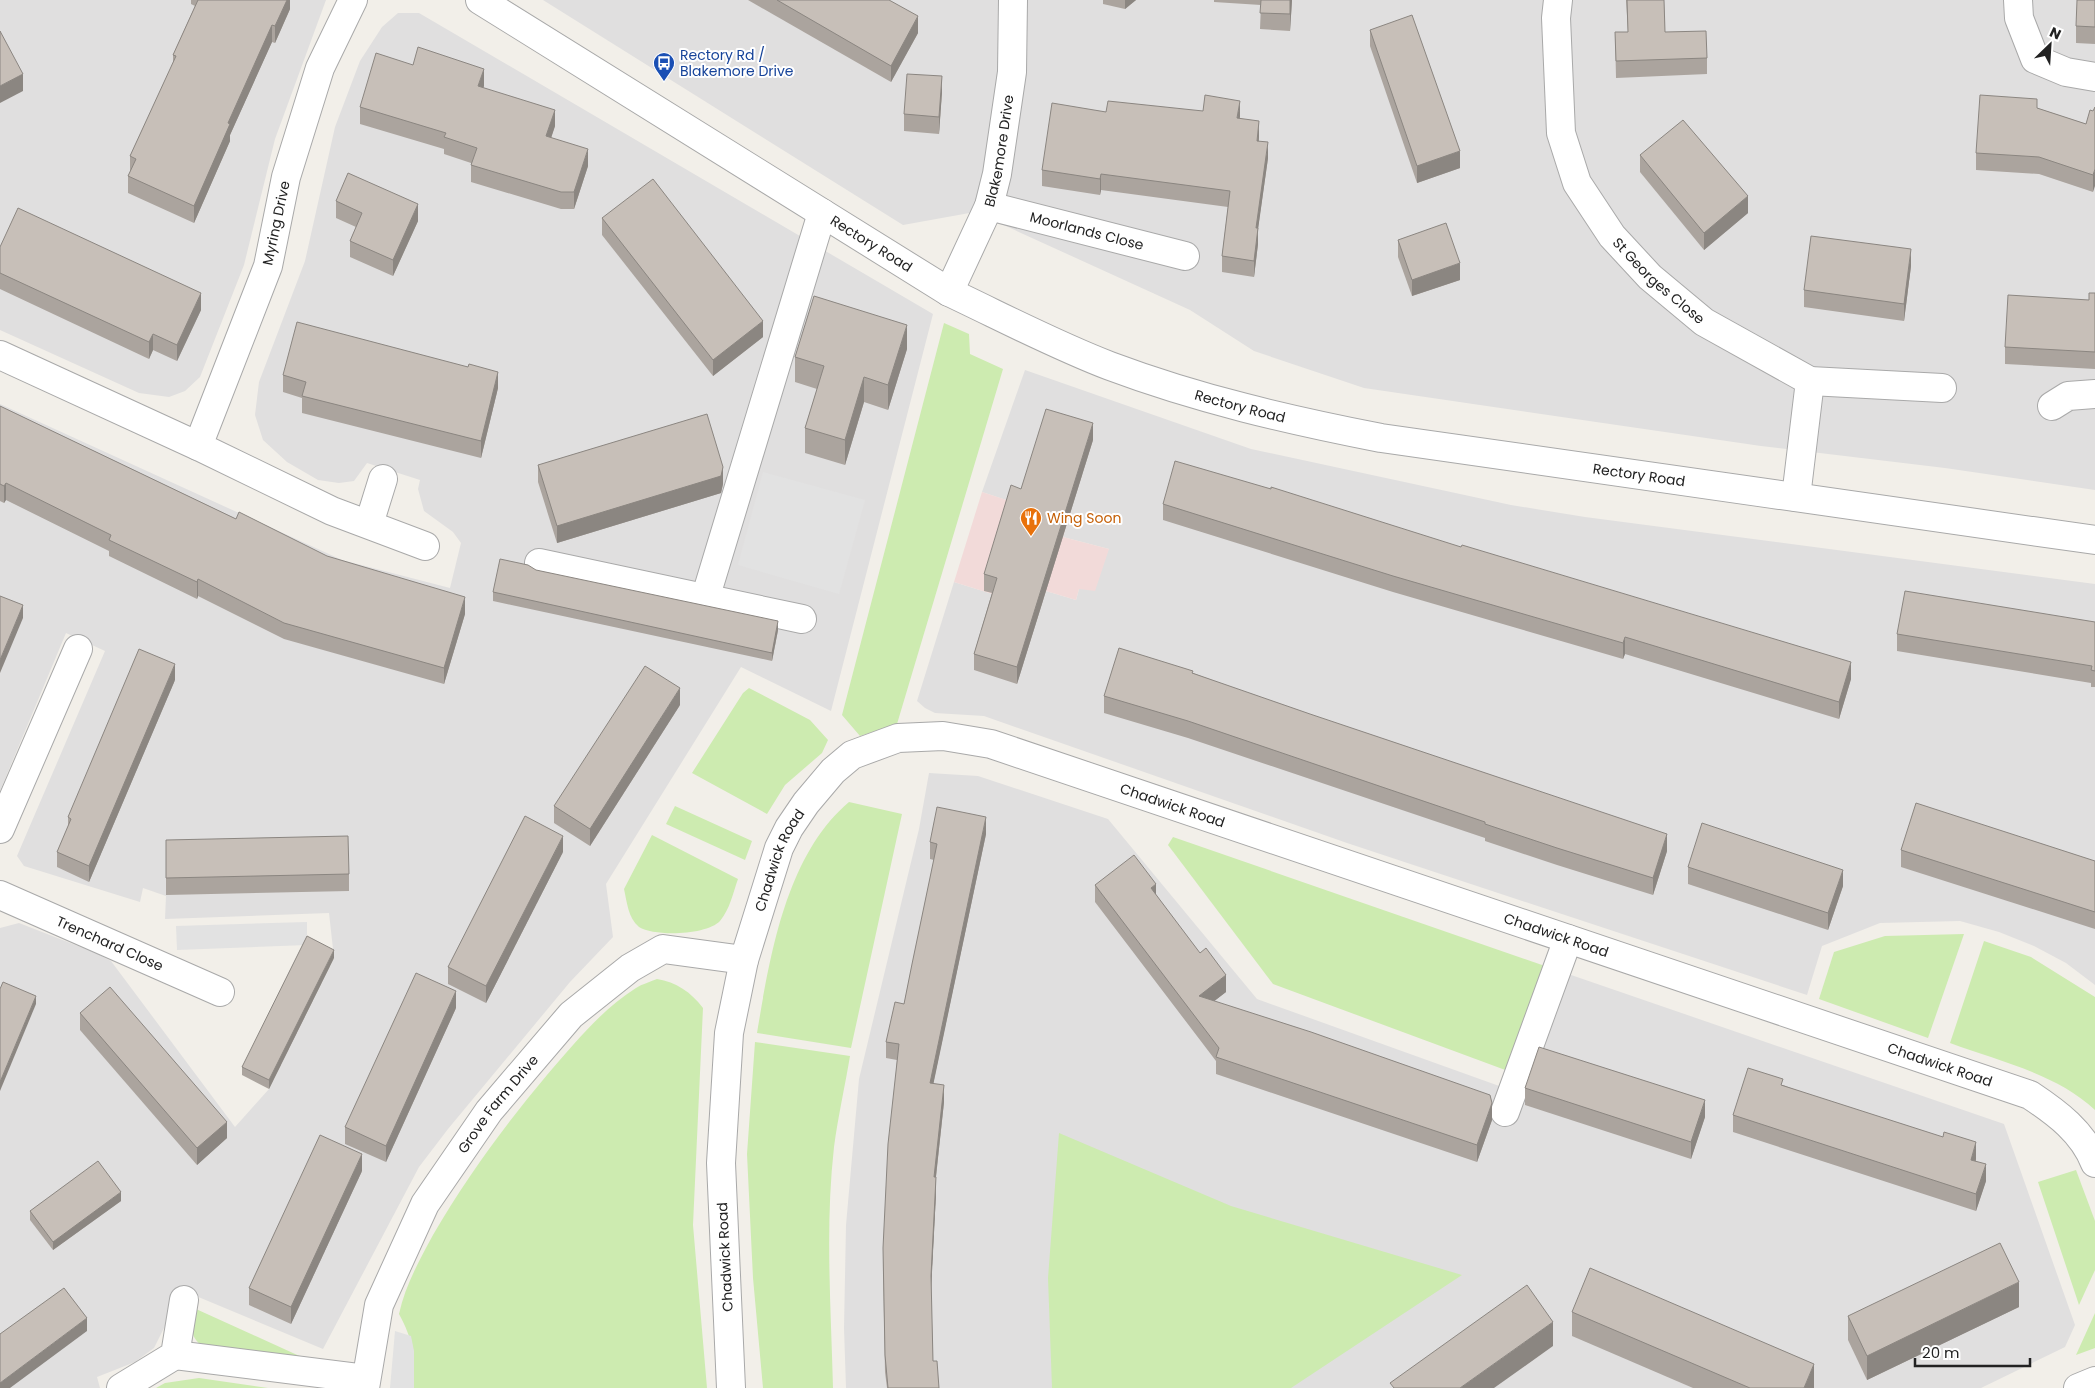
<svg xmlns="http://www.w3.org/2000/svg" width="2095" height="1388" font-family="Poppins,sans-serif">
<rect width="100%" height="100%" fill="#f2efe9"/>
<g fill="#e0dfdf">
<path d="M0,0H326L275,139L244,265L200,377L185,391L169,397L139,393L0,330Z"/>
<path d="M543,0H2095V490L1945,468L1761,446L1364,388L1254,351L1190,310L975,212L903,225Z"/>
<path d="M398,13H419L933,314L831,711L741,667L606,884L613,937L570,982L448,1129L419,1167L323,1349L196,1296L171,1294L170,1316L154,1348L135,1362L97,1377L100,1388H0V928L19,923L96,953L111,961L235,1127L269,1089L334,958L329,913L165,919L166,896L143,888L140,902L24,866L17,856L105,651L66,633L0,791V404L342,560L450,588L461,543L453,532L424,511L418,489L420,480L367,463L354,481L339,483L318,480L287,462L263,440L255,415L259,382L305,261L335,127L360,61L382,27Z"/>
<path d="M1025,370L1251,449L1511,505L1585,517L2095,584V985L2066,963L2034,946L1999,932L1960,921L1880,923L1822,946L1807,995L1347,843L984,716L935,713L925,708L917,701L954,582L1040,609L1046,591L1076,600L1079,589L1109,549L1063,537L1021,505L982,492Z"/>
<path d="M929,773L978,776L1108,819L1257,999L1502,1087L1545,966L2004,1124L2075,1325L2065,1347L1981,1388H846L844,1328L846,1225L859,1079L919,829Z"/>
</g>
<path fill="#f2dad9" d="M982,492L1068,520L1063,537L1109,549L1095,591L1079,589L1076,600L1046,591L1040,609L954,582Z"/>
<g fill="#cdebb0">
<path d="M944,323L969,334L970,354L1003,369L897,724L860,736L842,715Z"/>
<path d="M749,688L810,720L828,740L822,753L785,785L767,814L692,773L743,693Z"/>
<path d="M849,802L902,814L851,1048L757,1033C770,956 786,855 849,802Z"/>
<path d="M675,806L752,841L745,860L666,824Z"/>
<path d="M652,835L738,879C733,893 730,909 720,921C707,935 655,937 639,927C628,918 627,902 624,889Z"/>
<path d="M1173,837L1545,966L1508,1071L1273,984L1168,845Z"/>
<path d="M1964,934L1928,1038L1819,999L1834,952L1885,936Z"/>
<path d="M1984,941L2031,957L2095,997V1110C2057,1074 1999,1061 1950,1043Z"/>
<path d="M657,979C676,982 691,992 703,1008L693,1225L707,1388H414C414,1355 415,1344 399,1314C405,1286 419,1261 433,1235C466,1178 505,1125 547,1075C574,1044 601,1010 636,988C642,984 650,982 657,979Z"/>
<path d="M755,1042L850,1056C845,1086 838,1117 834,1147C825,1227 831,1308 833,1388H763L753,1278L747,1154Z"/>
<path d="M1059,1133L1231,1206L1462,1275L1291,1388H1052L1048,1278Z"/>
<path d="M2076,1170L2095,1221V1270L2079,1305L2038,1182Z"/>
<path d="M196,1309L306,1359L205,1348C187,1336 193,1328 196,1309Z"/>
<path d="M2095,1313V1348L2076,1355Z"/>
<path d="M199,1378L268,1388H156L165,1383Z"/>
</g>
<g fill="#e2e2e2">
<path d="M763,472L865,500L839,594L738,565Z"/>
<path d="M307,922V945L177,950L176,926Z"/>
<path d="M395,1331L411,1336L414,1351V1388H390Z"/>
</g>
<g fill="none" stroke-linecap="round" stroke-linejoin="round">
<g stroke="#a9a9a9" stroke-width="30">
<g id="minor">
<path d="M353,0L320,68L286,177L268,266L198,446L332,511L425,546"/>
<path id="s1" d="M480,0L949,292C1002,317 1055,345 1110,366C1198,399 1289,420 1381,438L2095,540"/>
<path id="s2" d="M1558,0L1556,18L1561,133L1577,183L1612,236L1650,277L1704,322L1810,381L1942,388"/>
<path d="M2018,0L2019,18L2035,59L2066,72L2095,77"/>
<path id="s3" d="M989,206L1185,256"/>
<path id="s4" d="M949,292L989,206L997,174L1012,72L1013,0"/>
<path d="M0,355L198,446"/>
<path d="M2052,406L2068,396L2095,394"/>
<path d="M1796,497L1810,381"/>
<path d="M369,524L383,479"/>
<path d="M539,563L802,619"/>
<path d="M705,599L822,213"/>
<path d="M0,829L78,649"/>
<path id="s5" d="M0,895L220,992"/>
<path d="M1505,1112L1568,939"/>
<path d="M175,1355L366,1379"/>
<path d="M121,1388L175,1355L184,1300"/>
<path id="s6" d="M365,1388L379,1305L425,1204L489,1111L571,1015L630,968L663,949L744,960"/>
<path id="s7" d="M731,1388L721,1163L729,1033L744,960L779,848L789,828L806,803L833,771L852,755L898,738L943,736L991,744L2030,1095C2057,1113 2083,1132 2095,1163"/>
<path d="M2078,1388L2095,1381"/>
</g>
</g>
<use href="#minor" stroke="#fff" stroke-width="28"/>
</g>
<g fill="#aba49e">
<path d="M191,0H290V9L275,43L272,42L230,135V141L194,223L128,193V176L130,172V156L173,64V55L195,6L191,4Z"/>
<path d="M748,0H889L918,33L891,82Z"/>
<path d="M1103,0H1136L1125,9L1103,4Z"/>
<path d="M1214,0H1292L1290,31L1260,29L1261,5L1214,2Z"/>
<path d="M1626,0H1664L1665,32L1707,58V74L1616,78L1615,32H1628Z"/>
<path d="M2095,0V44L2076,43V26Z"/>
<path d="M1370,30L1460,168L1417,183L1370,46Z"/>
<path d="M484,86L483,88L555,126L551,138L588,166L574,209H561L471,182V163L444,154V149L360,124V107Z"/>
<path d="M942,92L939,134L904,131V114Z"/>
<path d="M2037,108L2086,124L2093,111V192L2039,174L1976,170V153Z"/>
<path d="M1106,112L1239,118L1259,137V141L1268,158L1258,228V244L1254,277L1222,272V256L1228,207L1101,190L1100,195L1042,186V170Z"/>
<path d="M1640,155L1748,213L1704,250L1640,172Z"/>
<path d="M336,201L418,221L393,276L350,257V241L356,227L336,218Z"/>
<path d="M602,218L763,337L713,376L602,235Z"/>
<path d="M1398,240L1460,280L1412,296L1398,257Z"/>
<path d="M0,247L201,310L177,361L153,350L149,359L0,289Z"/>
<path d="M1911,266L1904,321L1804,307V290Z"/>
<path d="M2095,293V369L2005,364V347L2089,300Z"/>
<path d="M907,349L888,410L864,402L845,465L805,453V428L817,389L795,382V357Z"/>
<path d="M468,367L498,388L481,458L302,413V398L283,392V375Z"/>
<path d="M0,406L236,519L465,614L444,684L284,639L198,596L197,599L109,556V551L6,500L4,503L0,501Z"/>
<path d="M1093,440L1017,684L974,670V654L992,593L984,591V574L1021,489Z"/>
<path d="M538,465L723,484L721,493L557,543L538,482Z"/>
<path d="M1163,504L1851,679L1839,719L1625,654L1623,659L1393,592L1163,520Z"/>
<path d="M536,570L778,630L772,661L493,601V592Z"/>
<path d="M2095,622V687H2091V683L1897,651V634Z"/>
<path d="M1193,673L1667,851L1653,895L1557,865L1485,841V838L1188,738L1104,713V696Z"/>
<path d="M175,680L89,882L57,867V852L68,827V817Z"/>
<path d="M680,705L590,846L554,823V806Z"/>
<path d="M986,834L933,1084L944,1102L936,1177V1194L931,1287L933,1361L939,1388H887L885,1372L883,1265L897,1060L886,1058V1042L904,1004L934,860L930,859V842Z"/>
<path d="M166,840L349,874V891L166,895Z"/>
<path d="M1901,850L2095,861V929L1901,867Z"/>
<path d="M563,852L486,1003L448,984V967Z"/>
<path d="M1688,867L1843,886L1828,930L1688,884Z"/>
<path d="M1095,885L1156,895L1226,992L1214,1001L1492,1120L1477,1162L1216,1074V1061L1095,902Z"/>
<path d="M334,958L269,1089L242,1075V1067Z"/>
<path d="M456,1008L386,1162L345,1144V1127Z"/>
<path d="M80,1013L227,1138L197,1165L80,1030Z"/>
<path d="M1783,1085L1976,1159V1161L1986,1181L1976,1211L1733,1132V1115Z"/>
<path d="M1525,1088L1705,1117L1691,1159L1525,1105Z"/>
<path d="M362,1171L291,1324L249,1305V1288Z"/>
<path d="M121,1201L53,1250L30,1220V1211Z"/>
<path d="M2019,1307L1867,1380L1848,1340V1316Z"/>
<path d="M1572,1312L1814,1388H1693L1572,1336Z"/>
</g>
<g fill="#8b8681">
<path d="M287,0H290V9L275,43V26Z"/>
<path d="M1125,0H1136L1125,9Z"/>
<path d="M1290,0H1292L1290,31Z"/>
<path d="M918,16V33L891,82V66Z"/>
<path d="M272,25V42L230,135V141L194,223V206L228,123Z"/>
<path d="M484,69V86L478,103V86Z"/>
<path d="M23,74V91L0,103V86Z"/>
<path d="M942,76V92L939,134V117Z"/>
<path d="M1240,101V117L1237,134V118Z"/>
<path d="M555,110V126L546,153V136Z"/>
<path d="M1259,121V137L1257,157V141Z"/>
<path d="M1268,142V158L1256,244V228Z"/>
<path d="M588,149V166L574,209V192Z"/>
<path d="M1460,151V168L1417,183V166Z"/>
<path d="M2095,169V186L2093,192V175Z"/>
<path d="M1101,174V190L1100,195V179Z"/>
<path d="M1748,196V213L1704,250V233Z"/>
<path d="M418,204V221L393,276V260Z"/>
<path d="M1258,228V244L1254,277V261Z"/>
<path d="M1911,249V266L1904,321V304Z"/>
<path d="M1460,263V280L1412,296V280Z"/>
<path d="M201,293V310L177,361V345Z"/>
<path d="M763,321V337L713,376V360Z"/>
<path d="M907,325V349L888,410V385Z"/>
<path d="M153,334V350L149,359V342Z"/>
<path d="M498,372V388L481,458V441Z"/>
<path d="M864,377V402L845,465V440Z"/>
<path d="M1093,423V440L1017,684V667Z"/>
<path d="M723,467V484L721,493L557,543V526Z"/>
<path d="M6,483V500L4,503V486Z"/>
<path d="M198,579V596L197,599V582Z"/>
<path d="M465,597V614L444,684V668Z"/>
<path d="M23,605V618L0,673V660Z"/>
<path d="M778,621V630L772,661V653Z"/>
<path d="M1625,637V654L1623,659V643Z"/>
<path d="M1851,662V679L1839,719V702Z"/>
<path d="M175,664V680L89,882V866Z"/>
<path d="M680,688V705L590,846V829Z"/>
<path d="M986,817V834L930,1100V1083Z"/>
<path d="M1667,834V851L1653,895V878Z"/>
<path d="M563,836V852L486,1003V986Z"/>
<path d="M1843,870V886L1828,930V913Z"/>
<path d="M1156,884V901L1151,888Z"/>
<path d="M334,950V958L269,1089V1080Z"/>
<path d="M1226,975V992L1199,1013V996Z"/>
<path d="M456,991V1008L386,1162V1146Z"/>
<path d="M36,996V1004L0,1091V1082Z"/>
<path d="M944,1085V1102L934,1194V1177Z"/>
<path d="M1705,1100V1117L1691,1159V1142Z"/>
<path d="M1492,1103V1120L1477,1162V1145Z"/>
<path d="M227,1122V1138L197,1165V1148Z"/>
<path d="M1976,1142V1159L1971,1177V1160Z"/>
<path d="M362,1154V1171L291,1324V1307Z"/>
<path d="M1986,1164V1181L1976,1211V1194Z"/>
<path d="M936,1177V1194L931,1292V1276Z"/>
<path d="M121,1192V1201L53,1250V1242Z"/>
<path d="M2019,1282V1307L1867,1380V1356Z"/>
<path d="M87,1318V1331L10,1388H0V1383Z"/>
<path d="M1553,1322V1346L1494,1388H1460Z"/>
<path d="M1814,1364V1388H1804Z"/>
</g>
<g fill="#c7bfb8" stroke="#8b8681">
<path d="M198,0H287L275,26L272,25L228,123L230,124L194,206L128,176L136,159L130,156L176,56L173,55Z"/>
<path d="M777,0H889L918,16L891,66Z"/>
<path d="M1261,0H1290V14L1260,13Z"/>
<path d="M1627,0H1664L1665,32L1706,31L1707,58L1616,61L1615,32H1628Z"/>
<path d="M2077,0H2095V27L2076,26Z"/>
<path d="M1412,15L1460,151L1417,166L1370,30Z"/>
<path d="M0,31L23,74L0,86Z"/>
<path d="M418,47L484,69L478,86L555,110L546,136L588,149L574,192H561L471,165L477,148L444,137L446,133L360,107L376,53L413,65Z"/>
<path d="M907,74L942,76L939,117L904,114Z"/>
<path d="M1205,95L1240,101L1237,118L1259,121L1257,141L1268,142L1256,228H1258L1254,261L1222,256L1230,191L1101,174L1100,179L1042,170L1052,103L1106,112L1108,101L1203,111Z"/>
<path d="M1980,95L2037,99V108L2086,124L2090,110L2093,111L2095,107V169L2093,175L2039,157L1976,153Z"/>
<path d="M1683,120L1748,196L1704,233L1640,155Z"/>
<path d="M348,173L418,204L393,260L350,241L362,213L336,201Z"/>
<path d="M653,179L763,321L713,360L602,218Z"/>
<path d="M18,208L201,293L177,345L153,334L149,342L0,273V247Z"/>
<path d="M1446,223L1460,263L1412,280L1398,240Z"/>
<path d="M1811,236L1911,249L1904,304L1804,290Z"/>
<path d="M2089,293H2095V352L2005,347L2008,295L2089,300Z"/>
<path d="M814,296L907,325L888,385L864,377L845,440L805,428L824,366L795,357Z"/>
<path d="M297,322L468,367L469,364L498,372L481,441L302,396L306,382L283,375Z"/>
<path d="M0,406L236,519L239,512L327,556L465,597L444,668L284,623L198,579L197,582L109,540L111,535L6,483L4,486L0,484Z"/>
<path d="M1046,409L1093,423L1017,667L974,654L997,578L984,574L1011,485L1021,489Z"/>
<path d="M707,414L723,467L721,476L557,526L538,465Z"/>
<path d="M1175,461L1271,489V487L1461,547L1462,545L1851,662L1839,702L1625,637L1623,643L1393,576L1163,504Z"/>
<path d="M500,559L528,565L536,570L778,621L772,653L493,592Z"/>
<path d="M1905,591L2095,622V671L2091,670L2092,666L1897,634Z"/>
<path d="M0,596L23,605L0,660Z"/>
<path d="M1119,648L1193,671L1192,673L1310,714L1667,834L1653,878L1557,848L1485,824V822L1188,721L1104,696Z"/>
<path d="M139,649L175,664L89,866L57,852L71,819L68,817Z"/>
<path d="M645,666L680,688L590,829L554,806Z"/>
<path d="M1916,803L2095,861V912L1901,850Z"/>
<path d="M937,807L986,817L930,1083L944,1085L934,1177H936L931,1276L933,1361H937L939,1388H888L885,1355L883,1248L888,1144L899,1044L886,1042L895,1002L904,1004L912,964L937,844L930,842Z"/>
<path d="M525,816L563,836L486,986L448,967Z"/>
<path d="M1702,823L1843,870L1828,913L1688,867Z"/>
<path d="M348,836L349,874L166,878V840Z"/>
<path d="M1134,855L1156,884L1151,888L1200,953L1206,948L1226,975L1199,996L1311,1032L1490,1095L1492,1103L1477,1145L1216,1057L1219,1048L1095,885Z"/>
<path d="M307,936L334,950L269,1080L242,1067Z"/>
<path d="M416,973L456,991L386,1146L345,1127Z"/>
<path d="M3,982L36,996L0,1082V989Z"/>
<path d="M110,987L227,1122L197,1148L80,1013Z"/>
<path d="M1539,1047L1705,1100L1691,1142L1525,1088Z"/>
<path d="M1748,1068L1783,1079L1781,1085L1943,1137L1944,1132L1976,1142L1971,1160L1986,1164L1976,1194L1733,1115Z"/>
<path d="M320,1135L362,1154L291,1307L249,1288Z"/>
<path d="M98,1161L121,1192L53,1242L30,1211Z"/>
<path d="M2000,1243L2019,1282L1867,1356L1848,1316Z"/>
<path d="M1590,1268L1814,1364L1804,1388H1750L1572,1312Z"/>
<path d="M1527,1285L1553,1322L1460,1388H1394L1390,1383Z"/>
<path d="M64,1288L87,1318L0,1383V1334Z"/>
</g>
<defs>
<g id="bus-pin" transform="scale(1.125)"><path d="M0 17L-7.5 6A9.5 9.5 0 1 1 7.5 6Z" fill="#1a4fb4" stroke="#fff"/><path d="M-5-6H5V4H4V6H2V4H-2V6H-4V4H-5ZM-3.5-4V0h7V-4ZM-3.5 1.2v1.5H-2V1.2ZM2 1.2v1.5H3.5V1.2Z" fill="#fff"/></g>
<g id="restaurant-pin" transform="scale(1.125)"><path d="M0 17L-7.5 6A9.5 9.5 0 1 1 7.5 6Z" fill="#e8710a" stroke="#fff"/><path d="M-5-6h1v4h1v-4h1v4h1v-4h1v5L-1.5 .5V6h-2V.5L-5-1ZM5-6V6H3V1.5H1.5Q1.5-4 5-6Z" fill="#fff"/></g>
</defs>
<g fill-rule="evenodd">
<use href="#bus-pin" x="664" y="63"/>
<use href="#restaurant-pin" x="1031" y="518"/>
</g>
<g text-anchor="middle" stroke-width="4" stroke-linejoin="round" paint-order="stroke">
<g font-size="14" fill="#164399" stroke="#fff" text-anchor="start">
<text x="680" y="60">Rectory Rd /<tspan x="680" dy="16">Blakemore Drive</tspan></text>
</g>
<g font-size="14" fill="#222" stroke="#fff">
<text dy="5" stroke="none"><textPath href="#s4" startOffset="151">Blakemore Drive</textPath></text>
<text transform="translate(276 223) rotate(-78)" y="5">Myring Drive</text>
<text dy="5" stroke="none"><textPath href="#s3" startOffset="101">Moorlands Close</textPath></text>
<text dy="5" stroke="none"><textPath href="#s1" startOffset="461">Rectory Road</textPath></text>
<text dy="5" stroke="none"><textPath href="#s2" startOffset="314">St Georges Close</textPath></text>
<text dy="5" stroke="none"><textPath href="#s1" startOffset="866">Rectory Road</textPath></text>
<text dy="5" stroke="none"><textPath href="#s1" startOffset="1271">Rectory Road</textPath></text>
<text dy="5" stroke="none"><textPath href="#s7" startOffset="1001">Chadwick Road</textPath></text>
<text dy="5" stroke="none"><textPath href="#s7" startOffset="536">Chadwick Road</textPath></text>
<text dy="5" stroke="none"><textPath href="#s7" startOffset="1406">Chadwick Road</textPath></text>
<text dy="5" stroke="none"><textPath href="#s5" startOffset="120">Trenchard Close</textPath></text>
<text dy="5" stroke="none"><textPath href="#s7" startOffset="1811">Chadwick Road</textPath></text>
<text dy="5" stroke="none"><textPath href="#s6" startOffset="319">Grove Farm Drive</textPath></text>
<text transform="translate(725 1257) rotate(-93)" y="5">Chadwick Road</text>
</g>
<g font-size="14" fill="#c56008" stroke="#fff" text-anchor="start">
<text x="1047" y="523">Wing Soon</text>
</g>
</g>
<g transform="translate(2050 45) rotate(25)" stroke="#ffffff" stroke-width="4" paint-order="stroke">
<path d="M0-4L9 19L0 12L-9 19Z" fill="#222222"/>
<text y="-8" font-size="14" font-weight="bold" text-anchor="middle" fill="#222222">N</text>
</g>
<path d="M1915 1358v8h115v-8" fill="none" stroke="#222222" stroke-width="2.5"/>
<text x="1922" y="1358" font-size="15" fill="#222222" stroke="#ffffff" stroke-width="4" paint-order="stroke">20 m</text>
</svg>
